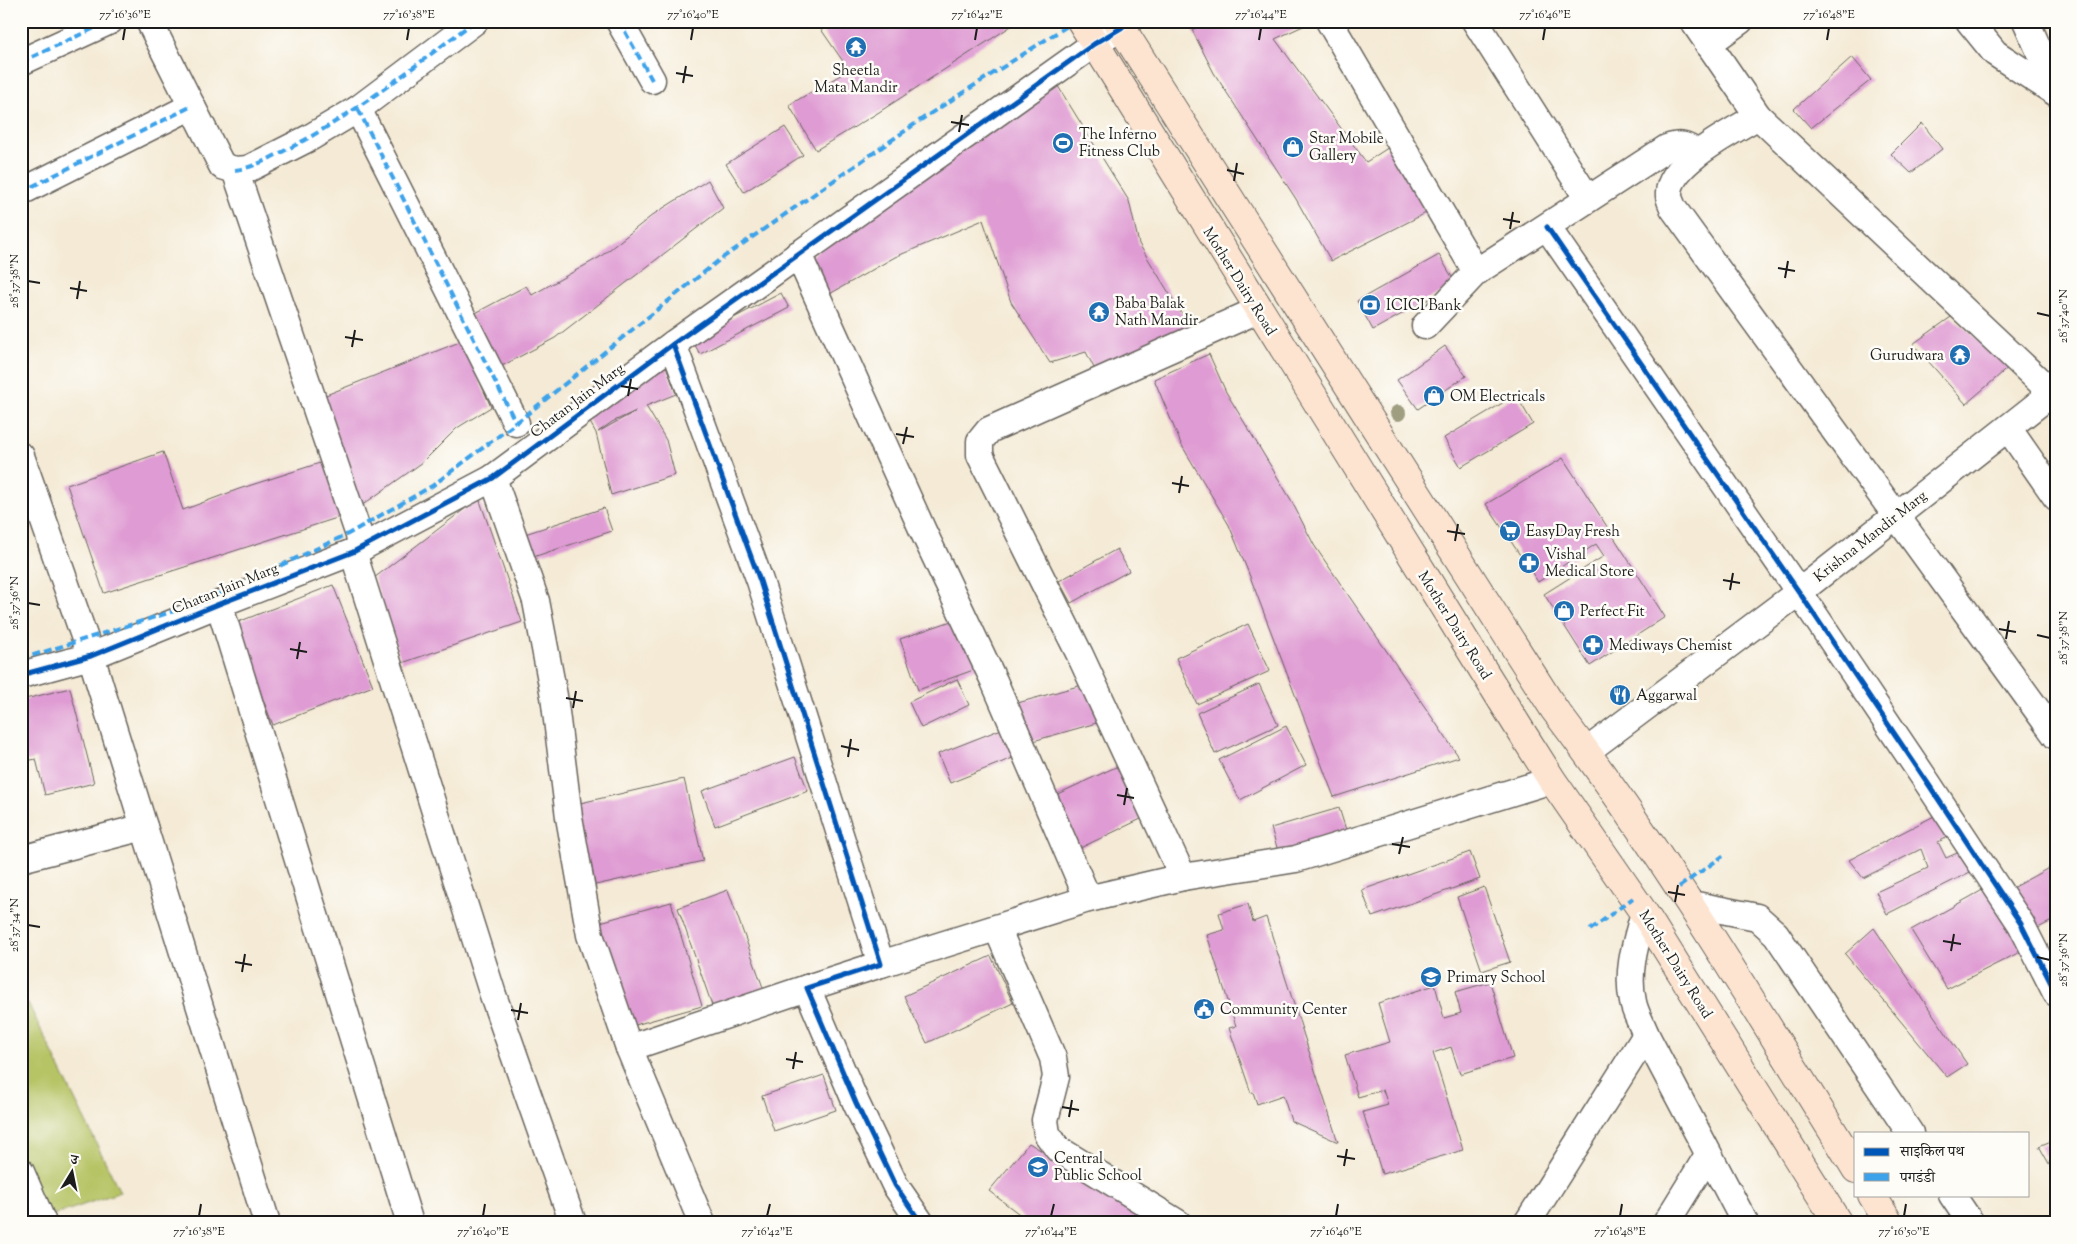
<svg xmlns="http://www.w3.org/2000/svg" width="2077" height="1244" font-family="'Sorts Mill Goudy','Noto Serif Devanagari',serif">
<rect width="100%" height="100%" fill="#fdfcf7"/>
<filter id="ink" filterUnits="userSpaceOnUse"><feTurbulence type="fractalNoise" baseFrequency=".02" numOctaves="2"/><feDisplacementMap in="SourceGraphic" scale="10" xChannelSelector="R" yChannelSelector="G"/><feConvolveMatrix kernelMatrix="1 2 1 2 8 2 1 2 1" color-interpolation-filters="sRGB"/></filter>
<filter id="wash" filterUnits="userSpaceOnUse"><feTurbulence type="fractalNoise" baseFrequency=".0096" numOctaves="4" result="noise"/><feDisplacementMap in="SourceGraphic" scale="20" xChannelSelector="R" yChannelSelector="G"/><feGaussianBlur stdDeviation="1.12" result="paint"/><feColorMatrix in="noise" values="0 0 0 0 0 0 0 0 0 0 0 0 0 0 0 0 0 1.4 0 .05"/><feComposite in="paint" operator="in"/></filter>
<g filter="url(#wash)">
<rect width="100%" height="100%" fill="#f4ead5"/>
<path fill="#b7c466" stroke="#6a7041" d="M28,1003L120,1192L32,1223H26L21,1212V1005Z"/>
<g id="blocks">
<g fill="#df9bd3" fill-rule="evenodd">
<path d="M823,21H1019L876,114L816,150L789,105L849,70L818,25Z"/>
<path d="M1208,21H1314L1275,39L1366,162L1394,144L1426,213L1331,261L1296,199L1214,73L1192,30Z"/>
<path d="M1852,57L1871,80L1811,128L1794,109Z"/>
<path d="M1056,83L1129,201L1139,244L1193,332L1098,376L1086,352L1050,363L1011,302L983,220L895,257L826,296L808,258Z"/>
<path d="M1922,123L1942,149L1911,173L1891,154Z"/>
<path d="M785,127L803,155L744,192L726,164Z"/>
<path d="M708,180L723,208L555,338L498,368L470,316L526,286L532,295L600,257L654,214Z"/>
<path d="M1439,255L1456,284L1373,330L1357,301Z"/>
<path d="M781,293L789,308L700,354L692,340Z"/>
<path d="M1951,317L2010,366L1966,404L1913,344Z"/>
<path d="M462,341L491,407L457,428L423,462L361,506L321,397Z"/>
<path d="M1445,346L1466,376L1418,409L1397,380Z"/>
<path d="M1209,354L1226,392L1290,498L1314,545L1459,757L1334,797L1249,574L1229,525L1181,444L1154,379Z"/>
<path d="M666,365L676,394L646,406L666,440L675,475L611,495L596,433L587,417ZM636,411L598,432L612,422Z"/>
<path d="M1516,395L1533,424L1461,467L1444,438Z"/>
<path d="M163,452L183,510L239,489L326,461L343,516L104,593L67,485Z"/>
<path d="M1563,458L1665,617L1590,666L1544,594L1604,556L1596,544L1538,582L1486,504Z"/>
<path d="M479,498L522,622L402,663L374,578Z"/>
<path d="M604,508L612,531L530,558L522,535Z"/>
<path d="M1117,549L1129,571L1071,603L1059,581Z"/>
<path d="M333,585L373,686L273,725L233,624Z"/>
<path d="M960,618L979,668L918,690L900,639Z"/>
<path d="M1248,624L1270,671L1197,704L1176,658Z"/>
<path d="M957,679L969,705L921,728L909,702Z"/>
<path d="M1089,683L1100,722L1026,743L1014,704Z"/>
<path d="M1259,684L1278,725L1215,754L1197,713Z"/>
<path d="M70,688L94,783L45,795L36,759L21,762V700Z"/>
<path d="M1286,726L1306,765L1240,800L1219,760Z"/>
<path d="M1004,728L1015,757L950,783L938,754Z"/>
<path d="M795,757L808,791L715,826L702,791Z"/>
<path d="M1118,766L1143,818L1076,850L1051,797Z"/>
<path d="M684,779L703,861L591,886L572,805Z"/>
<path d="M1339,808L1347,833L1279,854L1271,828Z"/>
<path d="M1940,813L1954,834L1938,842L1946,858L1966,849L1978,868L1887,914L1876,892L1928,868L1921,849L1863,878L1849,860Z"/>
<path d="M1470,852L1480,879L1372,917L1362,890Z"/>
<path d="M2056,864V919L2036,929L2012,888Z"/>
<path d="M1484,887L1510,962L1482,971L1457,897Z"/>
<path d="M1988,887L2024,950L1947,989L1911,930Z"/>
<path d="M728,890L765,993L714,1011L678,908Z"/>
<path d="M671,902L702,1006L628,1027L597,923Z"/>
<path d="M1248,904L1253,922L1266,917L1338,1142L1291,1121L1283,1095L1257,1104L1253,1092L1251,1093L1229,1028L1236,1026L1207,935L1224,930L1219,913Z"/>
<path d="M1874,928L1967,1064L1947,1077L1845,954Z"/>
<path d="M991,956L1013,1003L927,1043L904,996Z"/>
<path d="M1490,982L1513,1058L1460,1074L1451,1047L1433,1053L1463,1150L1382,1174L1363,1112L1388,1105L1383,1090L1358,1097L1345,1055L1390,1042L1378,1003L1435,985L1444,1018L1461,1013L1455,992Z"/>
<path d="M824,1075L836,1110L774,1131L762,1096Z"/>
<path d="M2056,1139V1176L2039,1146Z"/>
<path d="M1029,1143L1146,1216L1142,1223H1031L989,1191Z"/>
</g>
</g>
</g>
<g filter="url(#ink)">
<use href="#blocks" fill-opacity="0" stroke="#68645d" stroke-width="1"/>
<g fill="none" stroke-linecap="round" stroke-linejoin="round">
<g stroke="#68645d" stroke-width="29">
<g id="minor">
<path d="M149,21L222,166L235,170L248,169L311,137L358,109L475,21"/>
<path d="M619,21L652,80"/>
<path d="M1329,21L1476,272"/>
<path d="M1475,21L1588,199"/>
<path d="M1693,21L1758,116L2052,393"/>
<path d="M1969,21L1995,53L2056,93"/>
<path d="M2026,21L2056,88"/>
<path d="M1708,44L1740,21"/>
<path d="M21,62L110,21"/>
<path d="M358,109L516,423"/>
<path d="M1758,116C1734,131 1670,162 1669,193C1668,198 1672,204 1673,208L2056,736"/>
<path d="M235,170L363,547"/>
<path d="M21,192L192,106"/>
<path d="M1547,227L1799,592L1927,782L2021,924L2056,993"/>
<path d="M798,254L923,531L994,681L1088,899"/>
<path d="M1425,326L1476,272L1667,148C1680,143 1686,145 1697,153"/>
<path d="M673,344L760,581L881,964L807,988L856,1103L895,1185L921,1223"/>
<path d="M2008,428L2056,497"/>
<path d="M21,456L91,656L267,1223"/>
<path d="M493,478L536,601L554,696L569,817L590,935L629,1048L702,1223"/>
<path d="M353,552L493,995L573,1223"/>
<path d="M219,604L410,1223"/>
<path d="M21,675L91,656L219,604L353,552L493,478L673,344L1094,44L1121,28L1129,21"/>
<path d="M1587,751L1799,592L2056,390"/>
<path d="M21,859L144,827"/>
<path d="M1183,877L1080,655L980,455V441L989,430L1258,310"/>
<path d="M1691,904L1757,917L1776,934L1910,1133"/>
<path d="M1644,913C1636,942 1626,971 1633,1002C1635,1013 1642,1024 1646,1035L1745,1223"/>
<path d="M997,928L1053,1058L1056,1077L1045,1120L1047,1134L1058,1149L1178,1223"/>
<path d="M881,964L1088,899L1183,877L1296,859L1552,780"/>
<path d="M629,1048L807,988"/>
<path d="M21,1172L43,1223"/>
<path d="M1952,1195L1971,1223"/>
<path d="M1527,1223L1646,1035"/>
<path d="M1666,1223L1708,1155"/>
</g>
</g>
<g stroke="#68645d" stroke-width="30">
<g id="secondary">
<path d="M1081,21L1519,728L1552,780L1644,913L1838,1223"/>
<path d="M1117,21L1554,709C1665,855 1759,1013 1856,1169"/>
<path d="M1872,1195L1889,1223"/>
</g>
</g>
<use href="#minor" stroke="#fff" stroke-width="26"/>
<use href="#secondary" stroke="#fde4d1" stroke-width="28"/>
<g stroke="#3da2ea" stroke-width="4" stroke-dasharray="8 4" stroke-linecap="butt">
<path d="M619,21L652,80"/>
<path d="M21,62L110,21"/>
<path d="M358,109L516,423"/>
<path d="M235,170C253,168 268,159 284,151C353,116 413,67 475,21"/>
<path d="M21,192L192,106"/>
<path d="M21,659L200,603L348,534L432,486L516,423L718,261L925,117L1075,21"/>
<path d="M1679,887L1723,856"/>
<path d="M1590,930L1633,898"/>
</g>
<g stroke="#fdfcf7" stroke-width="8">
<g id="cycleway">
<path d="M1547,227L1799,592L1927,782L2021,924L2056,993"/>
<path d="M673,344L760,581L881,964L807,988L856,1103L895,1185L921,1223"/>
<path d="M21,675L91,656L219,604L353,552L493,478L673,344L1094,44L1121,28L1129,21"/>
</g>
</g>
<use href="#cycleway" stroke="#0057b8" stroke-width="5"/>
</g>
<circle fill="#9f9e80" cx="1398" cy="413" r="8"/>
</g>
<path fill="none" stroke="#1c1c1c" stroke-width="2" d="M123,40L125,28M407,40L409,28M691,40L693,28M975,40L977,28M1259,40L1261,28M1543,40L1545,28M1827,40L1829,28M676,73L693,76M683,83L686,66M951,122L969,125M959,132L962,115M1227,170L1244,174M1234,181L1237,163M1503,219L1520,222M1510,229L1513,212M1778,268L1795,271M1785,278L1788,261M28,281L40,283M70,288L87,291M77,299L80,281M2037,313L2050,316M345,337L363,340M352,347L355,330M621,386L638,389M628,396L631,379M896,434L914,437M903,444L907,427M1172,483L1189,486M1179,493L1182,476M1447,531L1465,534M1455,541L1458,524M1723,580L1740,583M1730,590L1733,573M28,603L40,605M1999,629L2016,632M2037,635L2050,638M2006,639L2009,621M290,649L307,652M297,659L300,642M566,698L583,701M573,708L576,691M841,746L859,750M848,757L851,739M1117,795L1134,798M1124,805L1127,788M1392,844L1410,847M1399,854L1403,837M1668,892L1685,895M1675,902L1678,885M28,925L40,927M1943,941L1961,944M1951,951L1954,934M2037,957L2050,960M235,962L252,965M242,972L245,954M511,1010L528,1013M518,1020L521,1003M786,1059L803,1062M793,1069L796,1052M1062,1107L1079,1110M1069,1117L1072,1100M1337,1156L1355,1159M1344,1166L1347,1149M199,1216L201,1204M483,1216L485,1204M767,1216L770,1204M1051,1216L1054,1204M1336,1216L1338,1204M1620,1216L1622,1204M1904,1216L1906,1204"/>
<defs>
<g id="temple-disc" transform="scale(1.125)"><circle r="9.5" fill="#1f6fb2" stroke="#fdfcf7"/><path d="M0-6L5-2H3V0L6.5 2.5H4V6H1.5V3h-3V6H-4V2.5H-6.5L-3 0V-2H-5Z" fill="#fff"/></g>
<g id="stadium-disc" transform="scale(1.125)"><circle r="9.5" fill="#1f6fb2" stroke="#fdfcf7"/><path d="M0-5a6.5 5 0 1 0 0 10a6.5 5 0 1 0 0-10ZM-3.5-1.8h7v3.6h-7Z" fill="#fff"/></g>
<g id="shop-disc" transform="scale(1.125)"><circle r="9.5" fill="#1f6fb2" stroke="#fdfcf7"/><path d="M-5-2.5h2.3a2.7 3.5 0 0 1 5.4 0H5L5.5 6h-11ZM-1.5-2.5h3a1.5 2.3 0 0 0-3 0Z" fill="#fff"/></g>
<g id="bank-disc" transform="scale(1.125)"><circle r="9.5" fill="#1f6fb2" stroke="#fdfcf7"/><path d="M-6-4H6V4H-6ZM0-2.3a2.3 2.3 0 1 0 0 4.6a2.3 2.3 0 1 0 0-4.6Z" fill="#fff"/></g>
<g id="supermarket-disc" transform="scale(1.125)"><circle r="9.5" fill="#1f6fb2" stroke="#fdfcf7"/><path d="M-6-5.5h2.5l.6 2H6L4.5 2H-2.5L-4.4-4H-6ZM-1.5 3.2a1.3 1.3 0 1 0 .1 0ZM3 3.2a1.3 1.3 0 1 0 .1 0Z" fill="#fff"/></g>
<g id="pharmacy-disc" transform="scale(1.125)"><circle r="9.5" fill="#1f6fb2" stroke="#fdfcf7"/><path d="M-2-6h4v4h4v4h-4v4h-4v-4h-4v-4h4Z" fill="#fff"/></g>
<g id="restaurant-disc" transform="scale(1.125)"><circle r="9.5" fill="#1f6fb2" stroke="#fdfcf7"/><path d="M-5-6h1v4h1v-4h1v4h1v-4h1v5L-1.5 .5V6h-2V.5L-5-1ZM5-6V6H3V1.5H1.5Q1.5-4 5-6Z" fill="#fff"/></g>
<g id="school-disc" transform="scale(1.125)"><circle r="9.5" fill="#1f6fb2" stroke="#fdfcf7"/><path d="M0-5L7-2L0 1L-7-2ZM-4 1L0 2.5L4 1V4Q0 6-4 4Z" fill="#fff"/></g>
<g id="civic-disc" transform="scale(1.125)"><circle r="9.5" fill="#1f6fb2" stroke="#fdfcf7"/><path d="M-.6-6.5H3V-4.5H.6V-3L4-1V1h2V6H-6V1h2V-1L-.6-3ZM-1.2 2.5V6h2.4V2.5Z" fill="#fff"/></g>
</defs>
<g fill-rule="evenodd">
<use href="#temple-disc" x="856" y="47"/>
<use href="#stadium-disc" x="1063" y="143"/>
<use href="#shop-disc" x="1293" y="147"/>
<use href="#bank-disc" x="1370" y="305"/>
<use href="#temple-disc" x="1099" y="312"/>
<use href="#temple-disc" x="1960" y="355"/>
<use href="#shop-disc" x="1434" y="396"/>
<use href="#supermarket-disc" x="1510" y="531"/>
<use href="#pharmacy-disc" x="1529" y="563"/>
<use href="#shop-disc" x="1564" y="611"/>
<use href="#pharmacy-disc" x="1593" y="645"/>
<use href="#restaurant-disc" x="1620" y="695"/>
<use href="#school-disc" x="1431" y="977"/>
<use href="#civic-disc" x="1204" y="1009"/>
<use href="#school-disc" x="1038" y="1167"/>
</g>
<g text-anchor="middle" stroke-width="5" stroke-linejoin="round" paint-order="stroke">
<g font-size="15" fill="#1c1c1c" stroke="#fdfcf7" text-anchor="start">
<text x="856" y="75" text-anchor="middle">Sheetla<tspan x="856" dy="17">Mata Mandir</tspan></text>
<text x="1079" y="139">The Inferno<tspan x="1079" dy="17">Fitness Club</tspan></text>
<text x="1309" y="143">Star Mobile<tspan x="1309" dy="17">Gallery</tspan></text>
<text x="1115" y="308">Baba Balak<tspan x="1115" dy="17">Nath Mandir</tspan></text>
<text x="1386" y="310">ICICI Bank</text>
<text x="1944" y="360" text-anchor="end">Gurudwara</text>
<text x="1450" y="401">OM Electricals</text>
<text x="1526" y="536">EasyDay Fresh</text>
<text x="1545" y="559">Vishal<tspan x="1545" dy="17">Medical Store</tspan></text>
<text x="1580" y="616">Perfect Fit</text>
<text x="1609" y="650">Mediways Chemist</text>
<text x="1636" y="700">Aggarwal</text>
<text x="1447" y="982">Primary School</text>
<text x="1220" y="1014">Community Center</text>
<text x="1054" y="1163">Central<tspan x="1054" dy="17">Public School</tspan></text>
</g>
<g font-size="15" fill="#1c1c1c" stroke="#fdfcf7">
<text transform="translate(1240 281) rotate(58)" y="5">Mother Dairy Road</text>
<text transform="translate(577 400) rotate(-37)" y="5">Chatan Jain Marg</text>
<text transform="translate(1870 536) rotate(-38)" y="5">Krishna Mandir Marg</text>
<text transform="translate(225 588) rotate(-22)" y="5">Chatan Jain Marg</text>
<text transform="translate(1455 625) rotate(58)" y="5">Mother Dairy Road</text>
<text transform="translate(1676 964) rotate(58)" y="5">Mother Dairy Road</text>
</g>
</g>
<rect width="2077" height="1244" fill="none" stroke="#fdfcf7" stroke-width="55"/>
<rect x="1854" y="1132" width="175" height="65" fill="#fdfcf7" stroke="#a3a29f"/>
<rect x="1864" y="1148" width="25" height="8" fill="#0057b8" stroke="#a3a29f"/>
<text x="1900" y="1156" font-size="15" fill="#1c1c1c">साइकिल पथ</text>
<rect x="1864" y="1173" width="25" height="8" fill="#3da2ea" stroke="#a3a29f"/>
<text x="1900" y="1182" font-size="15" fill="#1c1c1c">पगडंडी</text>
<g transform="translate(72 1172) rotate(10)" stroke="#fdfcf7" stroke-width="4" paint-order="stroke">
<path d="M0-4L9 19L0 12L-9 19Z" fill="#1c1c1c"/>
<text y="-8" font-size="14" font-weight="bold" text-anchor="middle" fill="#1c1c1c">उ</text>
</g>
<rect x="28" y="28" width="2022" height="1188" fill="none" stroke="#1c1c1c" stroke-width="2"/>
<g font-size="12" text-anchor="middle" fill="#1c1c1c">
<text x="125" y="18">77°16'36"E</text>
<text x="409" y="18">77°16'38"E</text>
<text x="693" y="18">77°16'40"E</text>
<text x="977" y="18">77°16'42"E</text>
<text x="1261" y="18">77°16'44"E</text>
<text x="1545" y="18">77°16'46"E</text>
<text x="1829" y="18">77°16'48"E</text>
<text transform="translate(14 281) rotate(-90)" y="4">28°37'38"N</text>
<text transform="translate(2063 316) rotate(-90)" y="4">28°37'40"N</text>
<text transform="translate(14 603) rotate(-90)" y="4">28°37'36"N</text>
<text transform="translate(2063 638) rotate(-90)" y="4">28°37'38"N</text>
<text transform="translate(14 925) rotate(-90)" y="4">28°37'34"N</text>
<text transform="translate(2063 960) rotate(-90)" y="4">28°37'36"N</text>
<text x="199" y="1235">77°16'38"E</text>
<text x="483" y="1235">77°16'40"E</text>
<text x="767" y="1235">77°16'42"E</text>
<text x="1051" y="1235">77°16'44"E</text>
<text x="1336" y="1235">77°16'46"E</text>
<text x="1620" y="1235">77°16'48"E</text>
<text x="1904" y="1235">77°16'50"E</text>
</g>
</svg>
